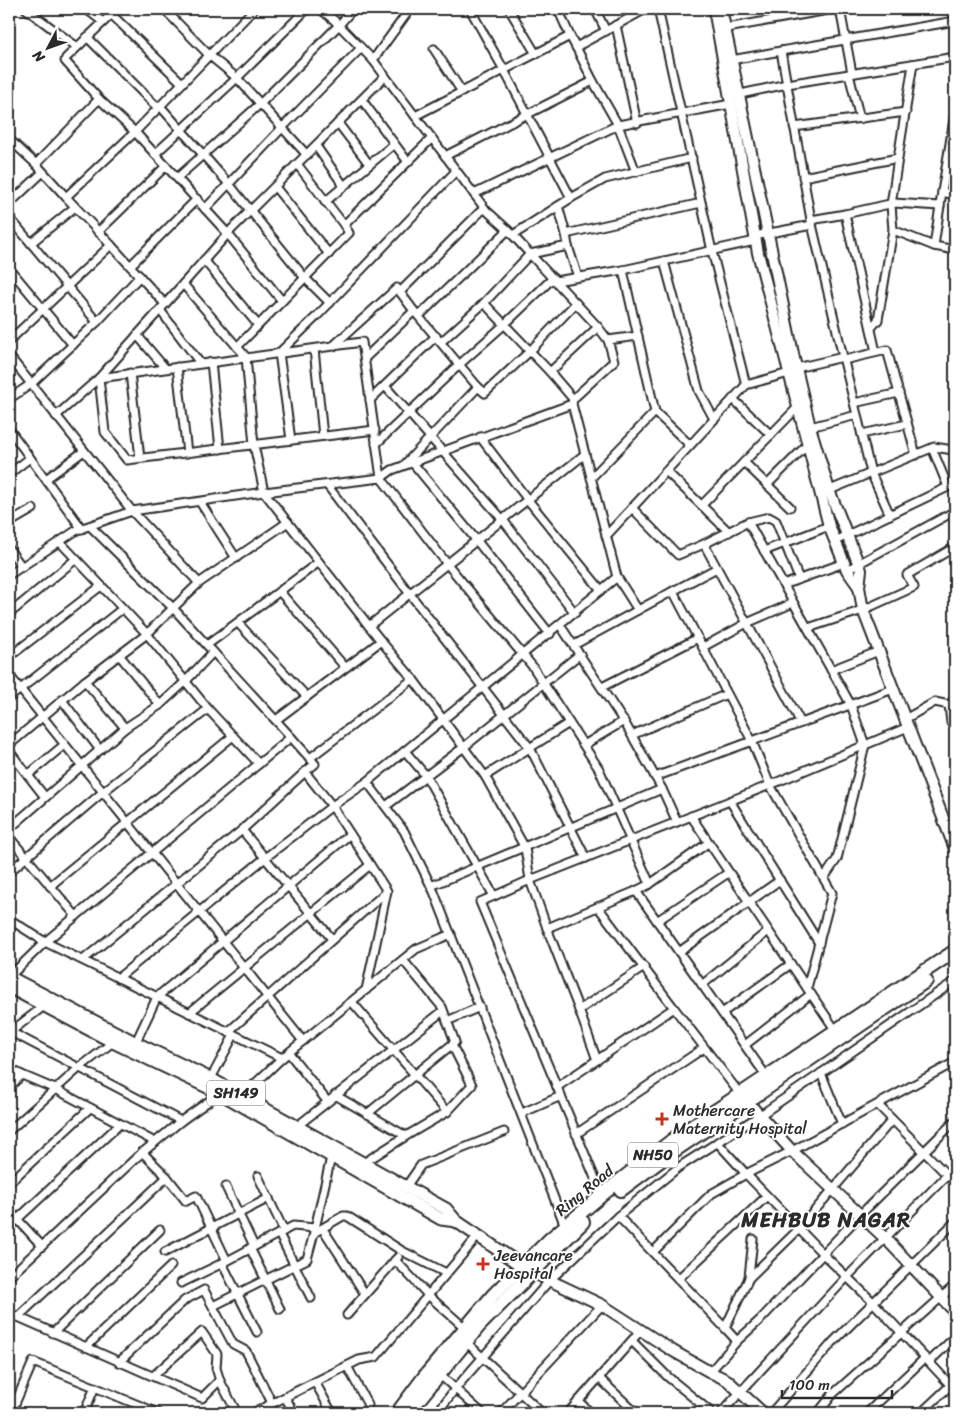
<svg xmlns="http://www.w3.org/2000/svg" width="964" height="1422" font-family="Sriracha,sans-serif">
<rect width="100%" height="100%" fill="#fff"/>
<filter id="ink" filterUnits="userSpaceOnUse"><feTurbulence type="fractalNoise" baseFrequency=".02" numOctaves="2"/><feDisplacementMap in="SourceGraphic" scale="10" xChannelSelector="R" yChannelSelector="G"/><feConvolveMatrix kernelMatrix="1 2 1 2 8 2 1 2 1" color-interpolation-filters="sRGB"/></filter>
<g filter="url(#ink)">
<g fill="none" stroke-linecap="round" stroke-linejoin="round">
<g stroke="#2b2b2b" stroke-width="11">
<g id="street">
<path d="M26,9L77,47"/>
<path d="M86,9L103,22"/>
<path d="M117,9L66,58L65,61L99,99L135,132L254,9"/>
<path d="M164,9L209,55L237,78L307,155"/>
<path d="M320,9L334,20L373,60"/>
<path d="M470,9L504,70L571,198L513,235"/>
<path d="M509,9L536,54"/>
<path d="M558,9L570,36"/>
<path d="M595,9L606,31"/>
<path d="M658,9L712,251L746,385"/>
<path d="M840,9L852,73"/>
<path d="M111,14L182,83"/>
<path d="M616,25L637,123"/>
<path d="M721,29L834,9"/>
<path d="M87,37L158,108"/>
<path d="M576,47L593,81L618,125L636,172"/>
<path d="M434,49L462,92"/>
<path d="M781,51L955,21"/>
<path d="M731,60L781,51L811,220L843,357L871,473L890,515"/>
<path d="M849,74L860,119"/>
<path d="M736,95L787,84L955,57"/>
<path d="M362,100L408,162"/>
<path d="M160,106L229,184L305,278L330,303"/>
<path d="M955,113L942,192L955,195"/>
<path d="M415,116L570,36L576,47L646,9"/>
<path d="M338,123L369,164"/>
<path d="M794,127L906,112"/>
<path d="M9,139L36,164L66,197L135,132L228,234L282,301"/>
<path d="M316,146L344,186"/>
<path d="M155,154L237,78L307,9"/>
<path d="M445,156L593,81"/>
<path d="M36,164L99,99"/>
<path d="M297,164L344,225"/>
<path d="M803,177L898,158L913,64"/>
<path d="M177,178L260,104L339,25L353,9"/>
<path d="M275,187L329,254"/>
<path d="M474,194L618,125L731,104"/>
<path d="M571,198L605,179L692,158"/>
<path d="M325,202L394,144"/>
<path d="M9,204L42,173"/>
<path d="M558,206L566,234"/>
<path d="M205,209L282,128L361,48"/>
<path d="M845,214L876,352"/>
<path d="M9,217L97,322L31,384L9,399"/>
<path d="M811,220L845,214L894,203L940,206L942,192"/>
<path d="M893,230L891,205L898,158"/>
<path d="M98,232L166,166"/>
<path d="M754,236L812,225"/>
<path d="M31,243L75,207"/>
<path d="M111,245L165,304"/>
<path d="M568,246L578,277"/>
<path d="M934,246L940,206"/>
<path d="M530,254L568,246L566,234L701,203"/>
<path d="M530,254L598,327L608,340L638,336"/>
<path d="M204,260L258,325"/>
<path d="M664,261L699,391L714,419"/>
<path d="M130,266L197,199"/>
<path d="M9,268L73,345"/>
<path d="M555,281L623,270"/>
<path d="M183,284L232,229L385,76"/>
<path d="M400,292L484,208"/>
<path d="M160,310L200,363"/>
<path d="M419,316L508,230"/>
<path d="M97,322L140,276"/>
<path d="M871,328L878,320L893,230L934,246L955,250"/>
<path d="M137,335L165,368"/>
<path d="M9,341L111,245L66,197"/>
<path d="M441,342L484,303"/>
<path d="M333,346L397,288L414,311"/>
<path d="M237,347L349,233L344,225L432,138"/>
<path d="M314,349L323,436"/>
<path d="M9,356L132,511L199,583"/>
<path d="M365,358L414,311L478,387L405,464"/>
<path d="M844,360L887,350L916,455"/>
<path d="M211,362L220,449"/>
<path d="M177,367L187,453"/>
<path d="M792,369L843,357"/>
<path d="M550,372L598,327"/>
<path d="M130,373L140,458"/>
<path d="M385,386L503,520L575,613"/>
<path d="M478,387L485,393L530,351L576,303"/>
<path d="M573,399L614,361L608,340"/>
<path d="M733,399L771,435"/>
<path d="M370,400L436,336"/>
<path d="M854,403L899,393"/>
<path d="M56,416L99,378L362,342L381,478L392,470L572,404"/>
<path d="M806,428L857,415"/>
<path d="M9,429L82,529"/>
<path d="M862,434L907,424"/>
<path d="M480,437L528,500L601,590"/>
<path d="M291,440L279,353L318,315L456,171"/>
<path d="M376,444L460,364L505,324L553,278"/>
<path d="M690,445L655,412L623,270L755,241"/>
<path d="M412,462L477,541L550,634"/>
<path d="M744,462L790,507"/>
<path d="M666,471L729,532"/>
<path d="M9,474L30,458"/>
<path d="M591,478L655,412"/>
<path d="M46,479L84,451"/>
<path d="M327,485L410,594L530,748L586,858"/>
<path d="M767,485L807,445"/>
<path d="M825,492L934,447L953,450L955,448"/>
<path d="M200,502L236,558"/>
<path d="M702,505L798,407"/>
<path d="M632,508L678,555L704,544L801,723"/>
<path d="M748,522L769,517L776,521L799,579"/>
<path d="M9,523L33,509"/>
<path d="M90,526L173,608L199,583L288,522"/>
<path d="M606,536L746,385L789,373"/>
<path d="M835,541L948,487L932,448"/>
<path d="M60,542L147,634L208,709"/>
<path d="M704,544L748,522L851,705L865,745L837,859L824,878"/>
<path d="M9,549L22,567"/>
<path d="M764,551L829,526"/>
<path d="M847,570L955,511"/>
<path d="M9,575L77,530L132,511L264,492L381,478L448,565L533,667L599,769L650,884L636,891L767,1077"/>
<path d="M617,577L638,610L673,591L752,741L770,785L832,893L807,988"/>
<path d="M783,585L844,563"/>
<path d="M673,591L717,568"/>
<path d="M280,592L345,667"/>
<path d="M9,614L76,559"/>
<path d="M238,623L307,697"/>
<path d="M369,626L264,492L254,445L246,357L183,284L99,378L105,432L127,460C210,450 292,440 375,430"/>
<path d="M808,628L863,610L914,587L907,575L955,547"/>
<path d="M381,641L413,679"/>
<path d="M207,645L319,562"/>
<path d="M574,645L638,610"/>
<path d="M703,647L747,623L793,603"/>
<path d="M120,656L160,705"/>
<path d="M9,657L101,586"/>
<path d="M831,670L879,651"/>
<path d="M9,675L303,1041"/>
<path d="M85,681L125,728"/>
<path d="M602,687L698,638"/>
<path d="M9,698L122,609"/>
<path d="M62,700L100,750"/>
<path d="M949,705L951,723L955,725"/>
<path d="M905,719L935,702L949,705L955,699"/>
<path d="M276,720L381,641L369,626L585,454"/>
<path d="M632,735L727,694"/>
<path d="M291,737L315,764L305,772L332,806L367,782L404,831L434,892L565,1226"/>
<path d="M9,745L85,681L147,634L173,608L291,737L45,942L9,977"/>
<path d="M584,745L624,721"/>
<path d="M9,751L45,797"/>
<path d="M405,751L426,776L494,896L480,902L602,1195"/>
<path d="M310,758L413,679L485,776L525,848L530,880L770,785L908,727"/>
<path d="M305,772L242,830L332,939"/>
<path d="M28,775L64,745"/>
<path d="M485,776L569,723"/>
<path d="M655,777L893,689"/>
<path d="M367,782L617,577L572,404L573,399L550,372L484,303L530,254L508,230L486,210L373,60L410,9"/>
<path d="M662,789L677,822"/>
<path d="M730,801L819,943"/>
<path d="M386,806L464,747L580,654"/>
<path d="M691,816L836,1031"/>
<path d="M9,829L125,728L160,705L186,681L213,652"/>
<path d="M9,837L76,916"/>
<path d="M9,872L103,792L208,709L259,764"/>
<path d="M650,884L708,843"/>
<path d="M50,886L233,736"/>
<path d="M431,886L662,789L626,725L560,625"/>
<path d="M494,896L530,880L547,928L636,891"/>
<path d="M9,919L45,942L282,1058"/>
<path d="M657,921L728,873"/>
<path d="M547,928L579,1010L644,967"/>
<path d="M679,952L780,880"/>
<path d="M83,960L242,830"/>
<path d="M118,978L265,858L332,806L387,891L366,990"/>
<path d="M702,985L768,931"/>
<path d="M352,1002L447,1112L406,1136L362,1164"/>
<path d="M674,1008L740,1094"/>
<path d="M579,1010L597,1060"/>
<path d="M189,1013L370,865"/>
<path d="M722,1013L791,964"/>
<path d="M447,1021L480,1007"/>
<path d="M11,1032L181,1121"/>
<path d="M228,1032L386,892"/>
<path d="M9,1033L44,1006"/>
<path d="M745,1045L811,994"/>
<path d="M134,1046L157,997L350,834"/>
<path d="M289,1053L327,1101"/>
<path d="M9,1068L22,1075"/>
<path d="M821,1073L842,1124"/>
<path d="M209,1082L234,1035"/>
<path d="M9,1087L22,1075L55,1089L155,1142"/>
<path d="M557,1087L674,1008L598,907"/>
<path d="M335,1095L406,1136"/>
<path d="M242,1096L282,1058L416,949L451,934"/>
<path d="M878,1105L955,1183"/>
<path d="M447,1112L472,1085L452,1045"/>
<path d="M522,1113L561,1096"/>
<path d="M367,1114L455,1042L442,1007L403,960"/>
<path d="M296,1127L443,1011"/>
<path d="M9,1131L79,1068L113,1042"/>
<path d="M576,1134L704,1048"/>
<path d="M717,1142L746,1174L792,1151L955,1062"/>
<path d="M142,1152L167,1177L186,1201L196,1196L227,1261L181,1283"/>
<path d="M258,1176L284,1231"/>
<path d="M9,1183L90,1108"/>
<path d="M226,1187L254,1246"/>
<path d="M405,1188L421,1165L504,1132"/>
<path d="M9,1210L42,1246"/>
<path d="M618,1216L725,1328"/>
<path d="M9,1227L120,1124"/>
<path d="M323,1229L365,1294"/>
<path d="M314,1233L343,1216H347L402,1251L446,1273"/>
<path d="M279,1234L311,1298"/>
<path d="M250,1248L280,1309"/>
<path d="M165,1252L269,1198"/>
<path d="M653,1252L711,1194L746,1174L823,1254L873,1302L955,1390"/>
<path d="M395,1260L429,1296L464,1327"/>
<path d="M227,1261L293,1226L315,1228"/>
<path d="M222,1263L257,1332"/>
<path d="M9,1277L137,1157L181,1121L220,1093"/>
<path d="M749,1277L753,1239"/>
<path d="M678,1279L767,1196"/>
<path d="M213,1306L307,1259L314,1233L331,1157"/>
<path d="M9,1313L202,1398L218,1382L220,1381L237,1413"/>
<path d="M347,1315L398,1257"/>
<path d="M18,1317L167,1177"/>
<path d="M53,1333L160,1230"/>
<path d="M632,1341L668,1377L712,1413"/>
<path d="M737,1341L725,1328L749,1278L799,1229L892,1120"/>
<path d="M466,1342L542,1413"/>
<path d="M86,1347L171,1266"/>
<path d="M119,1362L185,1300L204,1290L233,1344L246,1351L272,1403"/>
<path d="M929,1362L955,1337"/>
<path d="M347,1366L368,1405"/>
<path d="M710,1372L737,1341L761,1319L860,1215L955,1121"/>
<path d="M439,1374L482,1413"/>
<path d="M153,1376L202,1332L217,1354L216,1368L220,1381"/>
<path d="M599,1378L636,1413"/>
<path d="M315,1382L332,1413"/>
<path d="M285,1397L294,1413"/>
<path d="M578,1401L591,1413"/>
<path d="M11,1413L33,1362L158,1413"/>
<path d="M84,1413L95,1387"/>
<path d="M253,1413L359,1360L376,1357L479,1235"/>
<path d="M437,1413L455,1389L550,1280L618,1216L679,1167L759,1116L955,981"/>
<path d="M501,1413L602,1305"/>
<path d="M568,1413L641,1330"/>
<path d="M689,1413H691"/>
<path d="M721,1413L847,1277L955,1167"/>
<path d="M771,1413L833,1342L955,1222"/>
<path d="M818,1413L833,1394L955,1285"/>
<path d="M867,1413L925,1358"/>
<path d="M921,1413L955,1381"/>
</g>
</g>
<g stroke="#2b2b2b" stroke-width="14">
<g id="secondary">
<path d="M714,9L758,253L829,526L847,570L859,587"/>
<path d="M721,9L796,368L810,427L829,490L861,570L859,587L863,610L955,849"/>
<path d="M743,1097L792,1151L889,1242L955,1312"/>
<path d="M534,1273L602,1305L673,1351L710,1372L727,1380L763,1413"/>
</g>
</g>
<g stroke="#2b2b2b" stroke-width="15">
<g id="primary">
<path d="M9,977L136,1043L211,1079L446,1209L456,1221L528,1270"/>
<path d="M9,987L113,1042L220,1093L441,1219L456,1221"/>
</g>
</g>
<g stroke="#2b2b2b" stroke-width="16">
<g id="highway">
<path d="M621,1190L668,1155L926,981"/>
<path d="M397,1413L424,1377L493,1295L551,1238L614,1185L679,1135L955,951"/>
<path d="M408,1413L480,1325L583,1222"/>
</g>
</g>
<use href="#street" stroke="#fff" stroke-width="7"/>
<use href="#secondary" stroke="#fff" stroke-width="10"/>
<use href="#primary" stroke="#fff" stroke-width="11"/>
<use href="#highway" stroke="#fff" stroke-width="12"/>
</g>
</g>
<g fill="#c8321e" stroke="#fff" stroke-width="2">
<path d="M659.5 1111.5h5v5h5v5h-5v5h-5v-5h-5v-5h5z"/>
<path d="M480.5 1256.5h5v5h5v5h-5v5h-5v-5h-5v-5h5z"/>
</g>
<g text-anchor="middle" stroke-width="4" stroke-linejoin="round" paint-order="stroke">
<g fill="#fff" stroke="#6b6b6b" stroke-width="1">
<rect x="207" y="1080.5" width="58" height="25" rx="4"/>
<rect x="628" y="1142.5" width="50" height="25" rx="4"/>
</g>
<g font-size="15" font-weight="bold" fill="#2b2b2b">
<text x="236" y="1098">SH149</text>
<text x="653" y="1160">NH50</text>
</g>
<g font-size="16" fill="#2b2b2b" stroke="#fff" text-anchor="start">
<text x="673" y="1116">Mothercare<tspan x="673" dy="18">Maternity Hospital</tspan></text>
<text x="494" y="1261">Jeevancare<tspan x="494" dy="18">Hospital</tspan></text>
</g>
<g font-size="16" fill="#2b2b2b" stroke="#fff">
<text transform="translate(584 1190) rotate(-40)" y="6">Ring Road</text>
</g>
<g font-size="21" font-weight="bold" letter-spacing="1" fill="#2b2b2b" stroke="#fff">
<text x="826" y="1227">MEHBUB NAGAR</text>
</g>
</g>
<rect width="964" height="1422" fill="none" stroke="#fff" stroke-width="30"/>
<rect x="15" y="15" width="934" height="1392" fill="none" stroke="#2b2b2b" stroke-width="2" filter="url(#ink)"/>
<g transform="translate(48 48) rotate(229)" stroke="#ffffff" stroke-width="4" paint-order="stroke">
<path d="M0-4L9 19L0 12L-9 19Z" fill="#2b2b2b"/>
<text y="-8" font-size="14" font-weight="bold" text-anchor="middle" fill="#2b2b2b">N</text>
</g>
<path d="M782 1390v8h110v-8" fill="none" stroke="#2b2b2b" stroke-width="2.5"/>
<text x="789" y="1390" font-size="15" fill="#2b2b2b" stroke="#ffffff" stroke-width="4" paint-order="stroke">100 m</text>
</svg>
